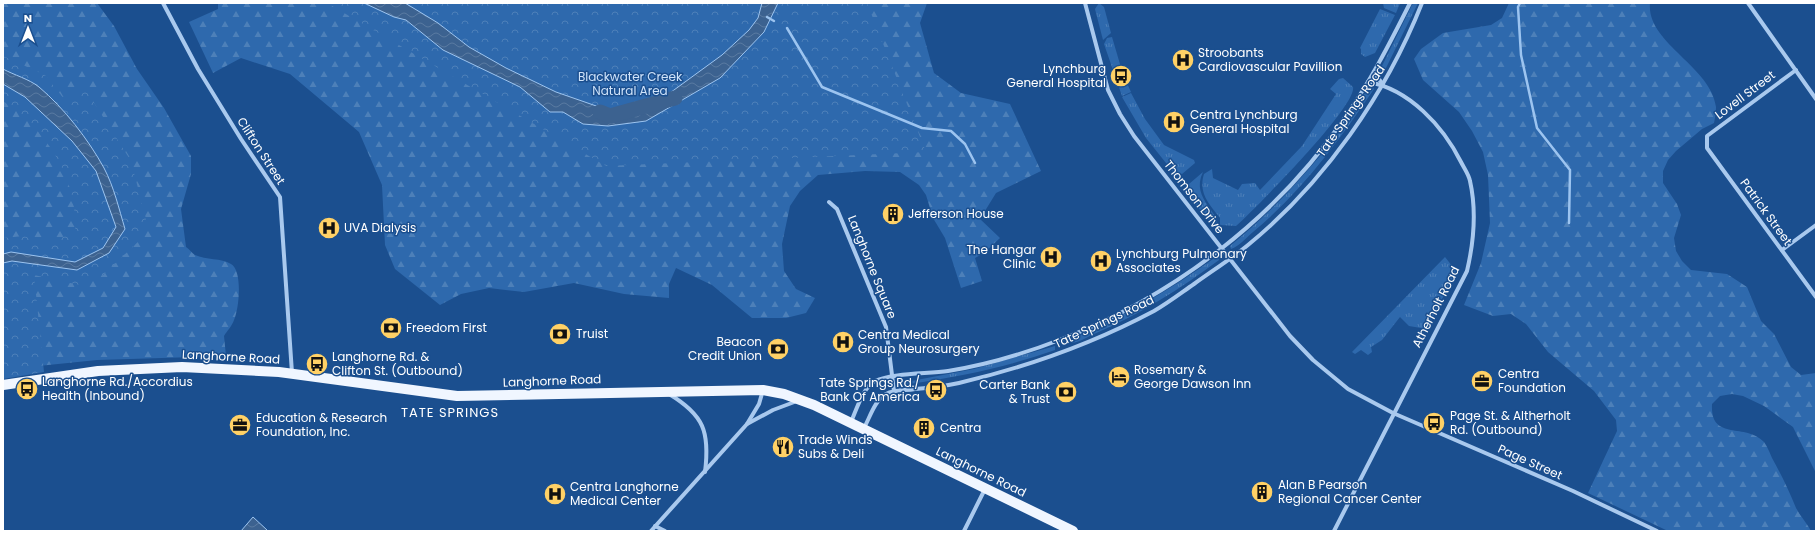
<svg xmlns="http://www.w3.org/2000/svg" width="1819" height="534" font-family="Poppins,sans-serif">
<defs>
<pattern id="grass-tufts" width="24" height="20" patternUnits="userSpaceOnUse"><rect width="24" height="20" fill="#2e69ad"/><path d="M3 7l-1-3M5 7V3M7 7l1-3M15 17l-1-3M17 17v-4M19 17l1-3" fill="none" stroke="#4d80b9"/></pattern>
<pattern id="forest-firs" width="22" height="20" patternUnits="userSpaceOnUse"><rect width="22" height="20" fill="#2e69ad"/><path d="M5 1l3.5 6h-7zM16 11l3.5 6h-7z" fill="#4d80b9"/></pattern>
<pattern id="park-crowns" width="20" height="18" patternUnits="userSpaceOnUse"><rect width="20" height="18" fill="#2e69ad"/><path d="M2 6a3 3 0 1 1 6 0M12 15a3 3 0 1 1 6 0" fill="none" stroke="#4d80b9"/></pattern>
<pattern id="water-waves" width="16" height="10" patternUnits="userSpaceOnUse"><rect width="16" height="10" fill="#3c6290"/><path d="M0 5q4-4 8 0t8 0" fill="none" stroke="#597aa1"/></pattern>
</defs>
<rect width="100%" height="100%" fill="#1b4f8f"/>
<g fill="url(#grass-tufts)">
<path d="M1099,3L1104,7L1111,33L1103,40L1095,9Z"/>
<path d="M1383,3H1400L1396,13L1384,8Z"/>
<path d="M1413,3H1418L1383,74L1381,75L1379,72Z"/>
<path d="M1380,9L1395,15L1375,53L1365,57L1361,54V49L1360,48Z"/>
<path d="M1112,37L1122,71L1119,73L1121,80L1125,79L1131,92L1122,96L1104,44L1107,38Z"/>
<path d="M1343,78L1353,87C1357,106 1255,209 1236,226L1220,225V218C1209,204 1198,193 1204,174L1212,169L1213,178L1238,190L1242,184L1255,183L1260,190L1302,146L1336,94L1330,89L1339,79Z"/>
<path d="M1372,86L1374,89C1339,141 1301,192 1253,232C1246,238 1239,246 1231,249L1230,246C1271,213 1305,175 1338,134C1348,122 1362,93 1372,86Z"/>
<path d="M1131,93L1145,119L1164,145L1194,160L1195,163L1182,174L1174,173L1146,138L1122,97Z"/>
<path d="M1203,172C1189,200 1226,215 1215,228L1191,199L1187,190L1189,184Z"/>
<path d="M1216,257H1218L1219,260C1180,289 1139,315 1094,334C1087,337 1078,343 1071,343L1072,339C1123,317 1170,290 1216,257Z"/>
<path d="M1445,257L1456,271L1427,329L1409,326L1400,317L1382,340L1371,347L1372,352L1368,355L1361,350L1355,354L1352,352Z"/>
<path d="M1055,346V350C1007,367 959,377 909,384L901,383L974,369Z"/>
</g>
<g fill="url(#forest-firs)">
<path d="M3,3H97L114,26L137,69L164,108L191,156V174L181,209L186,247C189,249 192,253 195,255C206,260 221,258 231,264C243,271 239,309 234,320C232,326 227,331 224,336L226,356L97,360L9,369L3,263L125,229L3,69Z"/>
<path d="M218,3H927L920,23L934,73L961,93L1010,104L1041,171L996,193L980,219L1000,238L984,253L975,258L982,281L961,288L945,238L933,218L926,195L919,185L900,172L865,171L818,175L800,191L790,206L782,244L784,271L796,289L815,298L806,313L786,318H752L712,285L676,268L669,284V298L624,294L574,283L524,292L489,288L461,294L440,305L395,269L385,245L382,185L359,132L290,74L241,58L213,73L189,22L218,9Z"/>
<path d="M1509,3H1650C1646,43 1711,66 1716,107C1716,112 1715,118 1714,123L1702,129L1676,151L1668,160L1663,171V183L1677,204L1681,215L1674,238L1676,251L1682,261L1691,270L1727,274L1747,287L1761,321L1774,334L1791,367L1801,375L1816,373V473L1793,427L1764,406L1743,396L1732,394L1720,396L1712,404C1710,442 1745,422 1764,442C1767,446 1770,453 1772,458C1781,474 1789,491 1796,508C1800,516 1807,523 1811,531H1668L1588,493L1617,431L1616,420L1594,391L1548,352L1526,324L1511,314L1493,316L1464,305L1481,263L1490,223L1488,175L1483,152L1472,131L1459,112L1423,80L1414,59L1421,49L1443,33L1491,25L1502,18Z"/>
<path d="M3,84L116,227L3,254Z"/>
</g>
<g fill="url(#park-crowns)">
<path d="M327,3H867L926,152L606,166Z"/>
<path d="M3,56L45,75L65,100L84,87L131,161L146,219L140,240L103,275L84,286L34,275L44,372L3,379V238L24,236L40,242L75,234C79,180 47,130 3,101Z"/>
</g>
<g fill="url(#water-waves)" stroke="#9cc4f0">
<path d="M364,3H405L438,23L469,47L506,68L556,92L625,116L646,113L663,98L722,55L749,30L758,18L762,3H778L764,32L720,78L646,121L608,126L583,124L563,112H550L520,87L443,50L406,20L394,17Z"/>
<path d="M3,69C14,75 29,79 39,87C64,108 88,139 104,168C114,187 119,209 125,229L109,253L77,270L12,261L3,263V254L11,252L75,262L103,248L116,227L96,171L72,141L25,97L3,84Z"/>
<path d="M253,517L267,530L266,531H241Z"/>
</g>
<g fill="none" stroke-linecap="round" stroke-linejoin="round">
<g stroke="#9cc4f0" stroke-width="2.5">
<path d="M1520,3L1518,7L1521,55L1537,128L1570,170L1569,223"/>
<path d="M767,17L774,21"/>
<path d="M787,28L822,87L922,128L951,131L965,144L975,163"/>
</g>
<path stroke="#3c6290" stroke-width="15" d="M600,112L610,116L675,98"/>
<g stroke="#a9c9ee" stroke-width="4">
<path d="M163,3L198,69L241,139L280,197L292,373"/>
<path d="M1085,3L1108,90L1120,114L1134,136L1290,336L1313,360L1348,389L1393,413L1573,491L1657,531"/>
<path d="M1748,3L1816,99"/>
<path d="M1796,70L1707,136V148L1816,297"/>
<path d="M1374,72L1383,85"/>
<path d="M829,202L837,209L886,327L894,391"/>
<path d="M1782,250L1816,225"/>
<path d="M669,394C704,415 710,432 705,472"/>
<path d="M851,422C856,411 863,387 875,381C893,373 927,374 948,371C986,365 1026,353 1062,339C1174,296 1276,218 1344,119C1370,82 1390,43 1410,3"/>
<path d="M747,424L773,410L797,401"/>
<path d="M864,428C870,417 875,400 886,394C896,389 905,391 915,389C930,388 945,386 959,383C1027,367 1092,344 1154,311C1168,303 1181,293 1194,284C1212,271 1231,259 1248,245C1324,183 1386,94 1422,3"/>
<path d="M655,526L665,531"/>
<path d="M651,531L747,424L759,404L763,390"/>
<path d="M964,531L985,489"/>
<path d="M1334,531L1467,271C1474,241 1477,212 1470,181C1469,175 1464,168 1461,162C1443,126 1409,89 1368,82"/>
</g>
<path stroke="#f0f6ff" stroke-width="10" d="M3,385L98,371L182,367L279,372L457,396L763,390L784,394L814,405L1073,531"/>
</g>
<defs>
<g id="hospital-disc" transform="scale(1.15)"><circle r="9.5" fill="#ffd166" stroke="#1b4f8f"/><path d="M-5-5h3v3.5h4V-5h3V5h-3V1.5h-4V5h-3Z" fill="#111"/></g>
<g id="bus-disc" transform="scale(1.15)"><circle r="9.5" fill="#ffd166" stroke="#1b4f8f"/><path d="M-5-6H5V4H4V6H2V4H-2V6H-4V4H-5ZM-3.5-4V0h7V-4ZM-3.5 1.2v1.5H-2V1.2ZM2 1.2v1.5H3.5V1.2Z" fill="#111"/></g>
<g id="building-disc" transform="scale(1.15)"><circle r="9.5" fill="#ffd166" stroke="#1b4f8f"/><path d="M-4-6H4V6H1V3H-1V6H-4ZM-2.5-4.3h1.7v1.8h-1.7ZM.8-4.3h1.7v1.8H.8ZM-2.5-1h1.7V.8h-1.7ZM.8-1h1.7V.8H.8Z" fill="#111"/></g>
<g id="bank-disc" transform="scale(1.15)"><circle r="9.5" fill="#ffd166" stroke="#1b4f8f"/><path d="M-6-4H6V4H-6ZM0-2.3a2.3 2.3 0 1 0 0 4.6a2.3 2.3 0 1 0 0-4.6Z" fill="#111"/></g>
<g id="hotel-disc" transform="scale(1.15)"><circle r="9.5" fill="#ffd166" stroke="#1b4f8f"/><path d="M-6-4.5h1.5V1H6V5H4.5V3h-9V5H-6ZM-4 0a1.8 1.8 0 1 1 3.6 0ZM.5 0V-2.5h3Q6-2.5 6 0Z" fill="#111"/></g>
<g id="office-disc" transform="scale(1.15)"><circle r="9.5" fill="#ffd166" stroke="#1b4f8f"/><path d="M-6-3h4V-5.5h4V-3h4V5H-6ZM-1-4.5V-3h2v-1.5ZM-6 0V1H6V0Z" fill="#111"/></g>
<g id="restaurant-disc" transform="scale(1.15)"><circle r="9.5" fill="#ffd166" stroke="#1b4f8f"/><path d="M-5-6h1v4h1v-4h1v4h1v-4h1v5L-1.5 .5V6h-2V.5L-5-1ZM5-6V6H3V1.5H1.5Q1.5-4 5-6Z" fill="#111"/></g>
</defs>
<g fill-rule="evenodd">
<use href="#hospital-disc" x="1183" y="60"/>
<use href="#bus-disc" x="1121" y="76"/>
<use href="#hospital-disc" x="1174" y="122"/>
<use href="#building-disc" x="893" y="214"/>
<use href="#hospital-disc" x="329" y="228"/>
<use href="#hospital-disc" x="1051" y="257"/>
<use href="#hospital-disc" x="1101" y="261"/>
<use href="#bank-disc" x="391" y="328"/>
<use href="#bank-disc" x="560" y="334"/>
<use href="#hospital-disc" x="843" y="342"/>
<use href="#bank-disc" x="778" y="349"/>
<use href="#bus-disc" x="317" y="364"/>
<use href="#hotel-disc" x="1119" y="377"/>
<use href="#office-disc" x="1482" y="381"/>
<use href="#bus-disc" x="27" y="389"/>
<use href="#bus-disc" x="936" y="390"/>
<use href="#bank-disc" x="1066" y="392"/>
<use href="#bus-disc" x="1434" y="423"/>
<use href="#office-disc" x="240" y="425"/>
<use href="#building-disc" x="924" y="428"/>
<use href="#restaurant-disc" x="783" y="447"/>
<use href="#building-disc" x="1262" y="492"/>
<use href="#hospital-disc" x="555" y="494"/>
</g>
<g text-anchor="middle" stroke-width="3" stroke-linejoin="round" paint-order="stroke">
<g font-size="12" fill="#fff" stroke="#1b4f8f" text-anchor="start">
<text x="1198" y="57">Stroobants<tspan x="1198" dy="14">Cardiovascular Pavillion</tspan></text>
<text x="1106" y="73" text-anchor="end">Lynchburg<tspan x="1106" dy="14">General Hospital</tspan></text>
<text x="1190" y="119">Centra Lynchburg<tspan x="1190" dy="14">General Hospital</tspan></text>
<text x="908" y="218">Jefferson House</text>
<text x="344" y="232">UVA Dialysis</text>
<text x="1036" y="254" text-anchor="end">The Hangar<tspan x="1036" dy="14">Clinic</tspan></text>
<text x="1116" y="258">Lynchburg Pulmonary<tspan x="1116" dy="14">Associates</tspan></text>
<text x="406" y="332">Freedom First</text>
<text x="576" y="338">Truist</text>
<text x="858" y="339">Centra Medical<tspan x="858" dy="14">Group Neurosurgery</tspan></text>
<text x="762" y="346" text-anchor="end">Beacon<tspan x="762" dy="14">Credit Union</tspan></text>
<text x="332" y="361">Langhorne Rd. &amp;<tspan x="332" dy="14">Clifton St. (Outbound)</tspan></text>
<text x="1134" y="374">Rosemary &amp;<tspan x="1134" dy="14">George Dawson Inn</tspan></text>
<text x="1498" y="378">Centra<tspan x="1498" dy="14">Foundation</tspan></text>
<text x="42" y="386">Langhorne Rd./Accordius<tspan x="42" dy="14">Health (Inbound)</tspan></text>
<text x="920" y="387" text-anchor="end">Tate Springs Rd./<tspan x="920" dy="14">Bank Of America</tspan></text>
<text x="1050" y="389" text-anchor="end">Carter Bank<tspan x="1050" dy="14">&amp; Trust</tspan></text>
<text x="1450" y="420">Page St. &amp; Altherholt<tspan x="1450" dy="14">Rd. (Outbound)</tspan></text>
<text x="256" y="422">Education &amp; Research<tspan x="256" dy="14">Foundation, Inc.</tspan></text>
<text x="940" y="432">Centra</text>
<text x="798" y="444">Trade Winds<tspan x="798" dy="14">Subs &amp; Deli</tspan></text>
<text x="1278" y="489">Alan B Pearson<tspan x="1278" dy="14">Regional Cancer Center</tspan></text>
<text x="570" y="491">Centra Langhorne<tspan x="570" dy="14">Medical Center</tspan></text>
</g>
<g font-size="12" fill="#cfe3fa" stroke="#1b4f8f">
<text x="630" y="81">Blackwater Creek<tspan x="630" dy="14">Natural Area</tspan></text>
</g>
<g font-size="12" fill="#fff" stroke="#1b4f8f">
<text transform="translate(1745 95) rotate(-37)" y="4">Lovell Street</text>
<text transform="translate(1351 111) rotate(-55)" y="4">Tate Springs Road</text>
<text transform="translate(261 151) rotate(57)" y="4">Clifton Street</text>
<text transform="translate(1194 197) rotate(52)" y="4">Thomson Drive</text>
<text transform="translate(1766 212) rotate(54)" y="4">Patrick Street</text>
<text transform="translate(872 267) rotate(68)" y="4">Langhorne Square</text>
<text transform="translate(1436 307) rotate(-63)" y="4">Atherholt Road</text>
<text transform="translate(1104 322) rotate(-25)" y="4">Tate Springs Road</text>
<text transform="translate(231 357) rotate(3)" y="4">Langhorne Road</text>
<text transform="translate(552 381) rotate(-2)" y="4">Langhorne Road</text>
<text transform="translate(1530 462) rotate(24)" y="4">Page Street</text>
<text transform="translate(981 472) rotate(26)" y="4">Langhorne Road</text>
</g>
<g font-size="13" letter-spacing="1" fill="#fff" stroke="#1b4f8f">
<text x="450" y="417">TATE SPRINGS</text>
</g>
</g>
<rect width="1819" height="534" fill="none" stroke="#ffffff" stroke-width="8"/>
<g transform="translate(28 28)" stroke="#1b4f8f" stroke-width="3" paint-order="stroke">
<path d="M0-3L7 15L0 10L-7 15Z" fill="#ffffff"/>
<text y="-6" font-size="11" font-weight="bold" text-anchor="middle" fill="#ffffff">N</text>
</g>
</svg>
